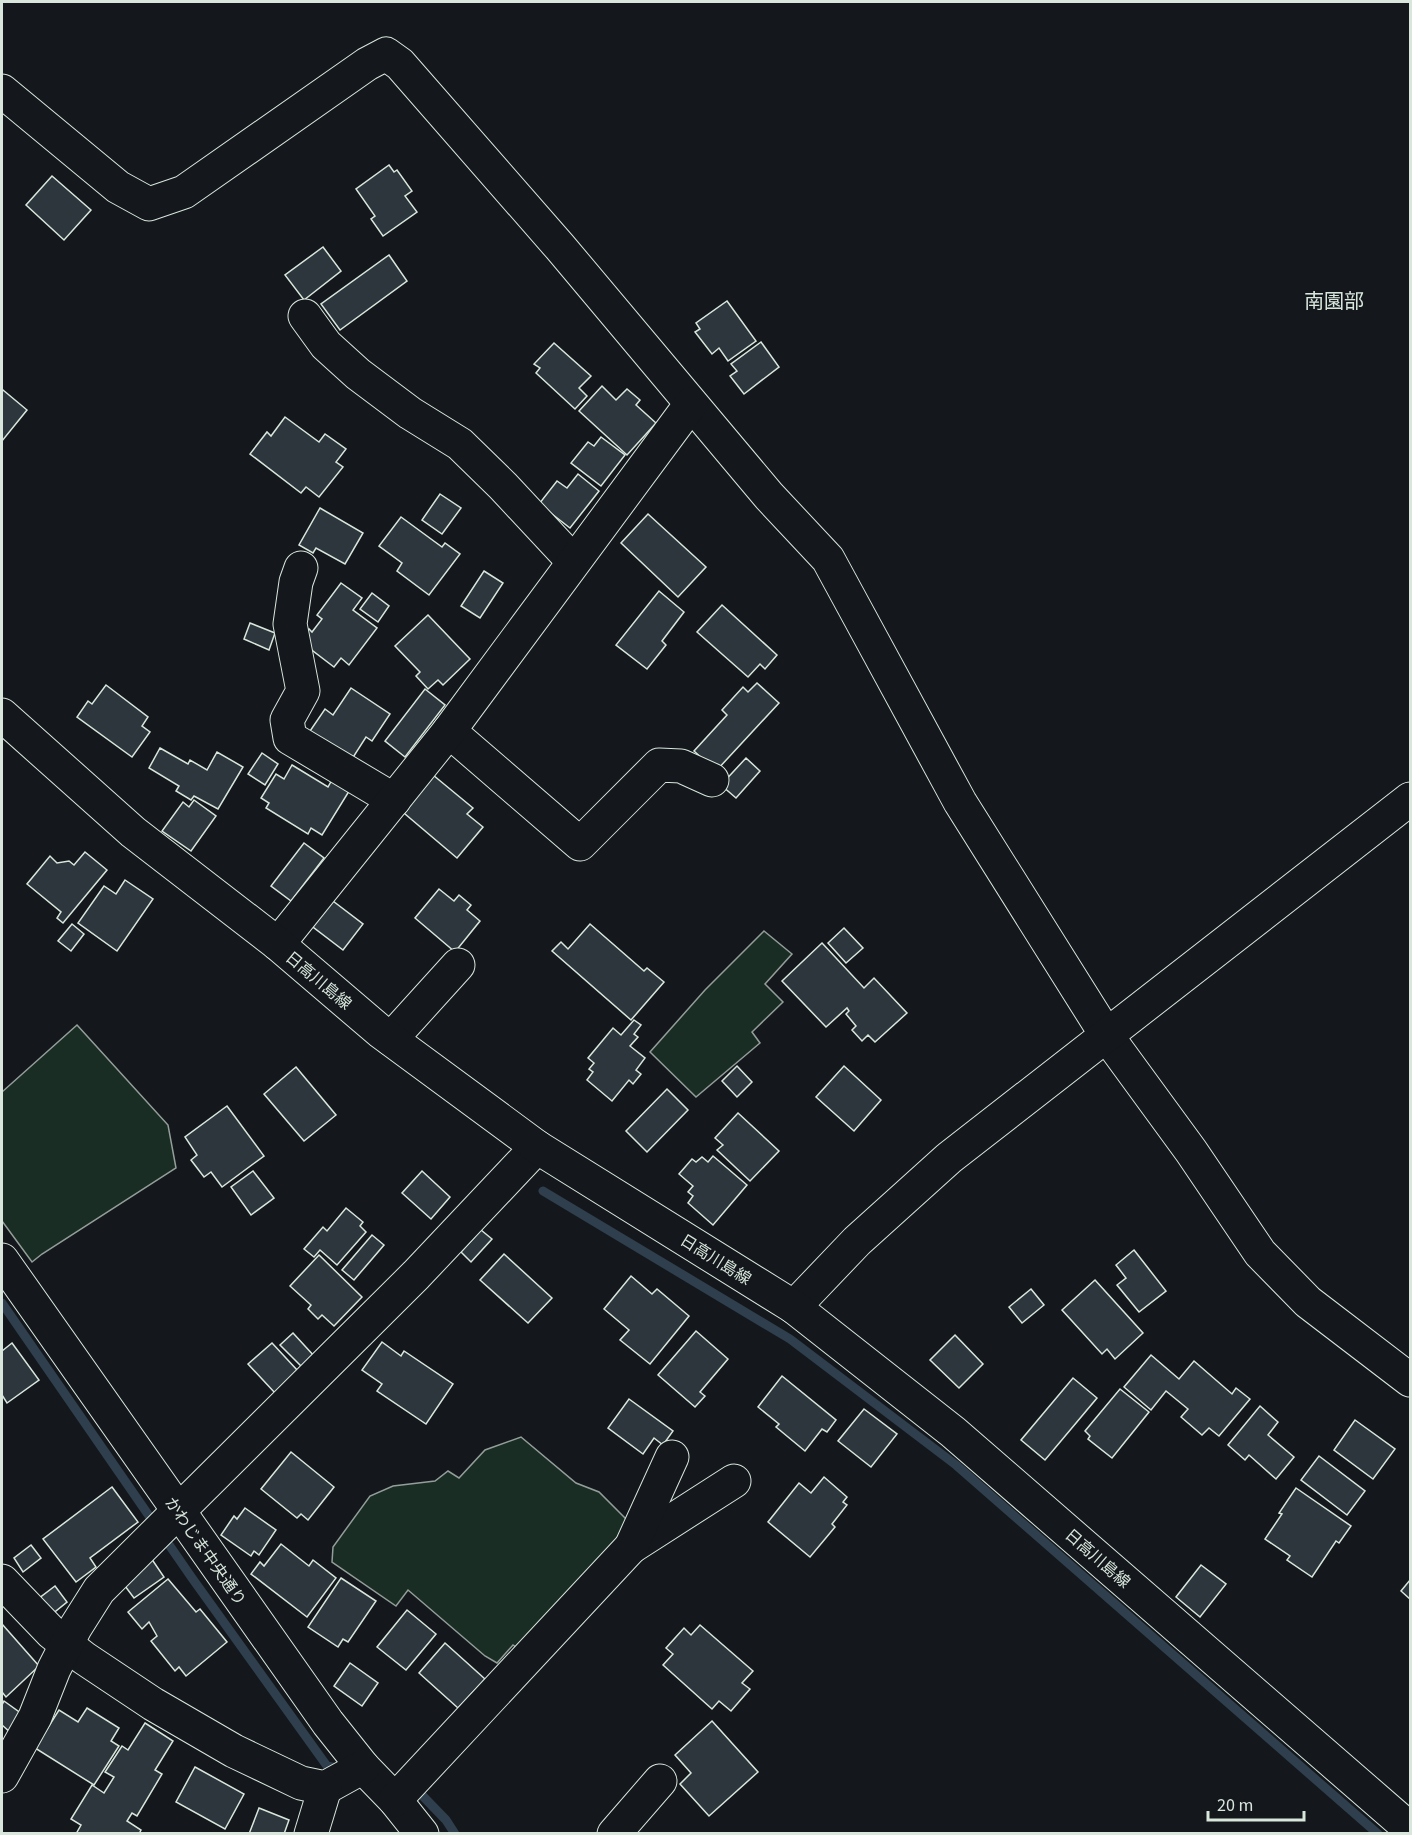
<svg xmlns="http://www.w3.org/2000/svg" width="1412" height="1835" font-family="'Source Sans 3','Noto Sans JP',sans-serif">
<rect width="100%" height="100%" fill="#14181c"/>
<g fill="#1a2d24" stroke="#939e99" stroke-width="1.5">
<path d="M764,931L792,954L765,984L783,1002L752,1032L760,1043L696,1097L650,1052L705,990Z"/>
<path d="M77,1025L168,1125L176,1168L42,1254L32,1262L2,1221V1092Z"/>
<path d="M521,1437L576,1483L599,1492L628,1521L626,1534L524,1653L513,1645L497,1663L485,1656L408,1590L396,1606L332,1562L333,1547L370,1496L393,1486L435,1481L448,1471L459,1478L485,1450Z"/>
</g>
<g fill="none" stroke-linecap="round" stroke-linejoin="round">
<g stroke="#2f3f4d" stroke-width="9">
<path d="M543,1191L790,1339L956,1465L1378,1834"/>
<path d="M2,1303L192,1578L327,1766L341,1769"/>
<path d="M414,1787L446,1820L455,1834"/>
</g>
</g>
<g fill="#2c363c" stroke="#d8e6dc" stroke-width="1.5">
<path d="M389,165L394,172L397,170L412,191L405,196L417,212L383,236L371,219L375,216L356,189Z"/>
<path d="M52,176L91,210L64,240L26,205Z"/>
<path d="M323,247L341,271L304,300L285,275Z"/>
<path d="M389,255L407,281L340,330L321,304Z"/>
<path d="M727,301L756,341L728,361L719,348L712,354L695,332L700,329L696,323Z"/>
<path d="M761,342L779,367L744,394L730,376L737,371L731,364Z"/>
<path d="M554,343L591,376L579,388L587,396L575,409L536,373L540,368L534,364Z"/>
<path d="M602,386L616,400L627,389L640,400L636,405L656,423L627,455L579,411Z"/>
<path d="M3,390L27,410L2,441V392Z"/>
<path d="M285,417L319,442L325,434L346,449L336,462L343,467L319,497L306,487L301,493L250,454L267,432L271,436Z"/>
<path d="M601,437L625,455L601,486L571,463L588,442L594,446Z"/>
<path d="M578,474L599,491L570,528L539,504L557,481L567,488Z"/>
<path d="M440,494L461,508L442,534L422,520Z"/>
<path d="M320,508L363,533L345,564L316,548L313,553L299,545Z"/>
<path d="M648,514L706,567L678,597L621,543Z"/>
<path d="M401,517L442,547L445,543L460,554L429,595L397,571L402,563L379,546Z"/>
<path d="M484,571L503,583L480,618L461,606Z"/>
<path d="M341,583L362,598L353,610L377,628L349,665L341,658L334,667L300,641L309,629L312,632L322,619L317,615Z"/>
<path d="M659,591L684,612L662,641L666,645L647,669L616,645Z"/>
<path d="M372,593L389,606L378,622L360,609Z"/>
<path d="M722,605L777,655L765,669L760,664L748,677L697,632Z"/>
<path d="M428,615L470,659L443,685L438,680L428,689L416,676L420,672L395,646Z"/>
<path d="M250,623L275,633L269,650L244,639Z"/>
<path d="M757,683L779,703L716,771L694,751L727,715L722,710L743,687L748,692Z"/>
<path d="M106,685L148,717L142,726L150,732L132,757L77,717L88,701L92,704Z"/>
<path d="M351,688L390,714L372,741L366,737L352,759L310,731L325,709L333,715Z"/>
<path d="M425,689L445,705L405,757L385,741Z"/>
<path d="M160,748L188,764L190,760L207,770L217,752L243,767L218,809L194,796L191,800L176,791L179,786L149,768Z"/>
<path d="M262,753L278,764L265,785L248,774Z"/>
<path d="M746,758L760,771L736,798L721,785Z"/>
<path d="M292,765L328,787L333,778L351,788L322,835L311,828L308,834L266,808L269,803L261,798L276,774L284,779Z"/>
<path d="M433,775L473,808L467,814L483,827L457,858L398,808Z"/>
<path d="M194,800L216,816L191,851L162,831L183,802L189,807Z"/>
<path d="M304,843L324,858L291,901L271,886Z"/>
<path d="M85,852L107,870L63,923L57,918L61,912L27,884L50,856L57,863L69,861L74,865Z"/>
<path d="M125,880L153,899L117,951L78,923L104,886L116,894Z"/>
<path d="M439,889L454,901L459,895L471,905L467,910L480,921L455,952L415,918Z"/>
<path d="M329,898L363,924L343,950L309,924Z"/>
<path d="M72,924L84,934L71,951L58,941Z"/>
<path d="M590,924L644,971L647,968L664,982L631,1020L552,951L561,942L568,949Z"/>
<path d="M844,928L863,948L846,963L828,943Z"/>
<path d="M822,943L864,988L874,978L907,1013L875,1042L868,1035L862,1041L852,1030L856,1026L846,1014L849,1011L847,1008L826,1027L782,981Z"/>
<path d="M634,1020L641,1025L634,1034L638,1037L630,1046L645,1058L636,1070L641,1074L633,1084L629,1080L612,1101L587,1080L593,1072L589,1069L594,1063L588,1058L613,1028L621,1035Z"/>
<path d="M737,1066L752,1082L737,1097L722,1081Z"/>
<path d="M844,1066L881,1100L854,1131L816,1097Z"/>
<path d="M296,1067L336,1115L304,1141L264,1094Z"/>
<path d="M667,1089L688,1110L647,1152L626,1131Z"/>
<path d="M227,1106L264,1156L222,1187L211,1172L204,1177L191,1160L197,1155L185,1137Z"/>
<path d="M738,1113L779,1151L750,1181L717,1150L723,1145L715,1138Z"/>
<path d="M713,1156L747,1185L713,1225L688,1203L693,1196L688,1192L693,1186L679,1174L692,1159L696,1162L702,1157L708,1162Z"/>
<path d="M253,1171L274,1198L251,1215L231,1187Z"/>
<path d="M422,1171L450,1197L431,1219L402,1193Z"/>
<path d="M346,1208L363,1222L360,1226L366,1232L337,1265L320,1250L314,1257L304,1249L323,1227L327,1231Z"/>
<path d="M481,1230L492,1239L471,1262L461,1252Z"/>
<path d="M372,1235L384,1245L354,1280L342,1270Z"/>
<path d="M1134,1250L1166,1291L1139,1312L1117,1285L1126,1278L1116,1265Z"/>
<path d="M504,1254L552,1298L528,1323L480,1280Z"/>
<path d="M319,1255L362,1297L334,1326L322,1315L318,1319L308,1309L311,1305L290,1286Z"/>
<path d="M631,1276L652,1294L657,1289L689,1316L650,1364L620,1340L629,1330L604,1309Z"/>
<path d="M1095,1280L1143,1333L1115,1359L1107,1349L1102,1354L1062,1310Z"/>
<path d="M1031,1289L1044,1305L1022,1323L1009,1307Z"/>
<path d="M696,1331L728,1359L700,1392L705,1396L695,1407L658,1375Z"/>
<path d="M293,1333L315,1357L303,1368L280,1345Z"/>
<path d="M955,1335L983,1364L959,1388L930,1360Z"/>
<path d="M382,1342L401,1356L404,1351L453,1384L426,1424L377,1391L382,1384L362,1370Z"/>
<path d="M12,1343L39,1380L7,1403L2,1395V1351Z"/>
<path d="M272,1343L298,1371L275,1393L248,1364Z"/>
<path d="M1151,1355L1179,1379L1194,1361L1232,1394L1236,1388L1250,1399L1219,1436L1209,1428L1202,1435L1181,1417L1188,1409L1166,1391L1151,1410L1124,1387Z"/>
<path d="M782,1376L836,1420L827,1432L822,1429L805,1451L776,1427L779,1424L758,1407Z"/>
<path d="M1073,1378L1097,1398L1045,1460L1021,1440Z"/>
<path d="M1120,1389L1149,1412L1112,1458L1088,1439L1090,1436L1085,1431Z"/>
<path d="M629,1399L673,1431L663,1445L654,1438L643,1454L608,1428Z"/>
<path d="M1260,1406L1278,1422L1268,1435L1294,1457L1276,1479L1249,1455L1245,1460L1228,1445Z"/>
<path d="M864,1409L897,1434L871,1467L838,1441Z"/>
<path d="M1355,1420L1395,1449L1373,1479L1334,1450Z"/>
<path d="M291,1452L334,1487L308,1520L301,1514L297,1518L261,1489Z"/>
<path d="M1319,1456L1365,1491L1347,1515L1301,1480Z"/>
<path d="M824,1477L847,1497L843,1502L847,1505L832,1524L835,1527L810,1557L768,1522L799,1483L811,1493Z"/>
<path d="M112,1487L138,1522L90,1558L96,1567L76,1582L43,1539Z"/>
<path d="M1296,1488L1351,1526L1339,1543L1336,1541L1312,1577L1287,1560L1290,1556L1265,1539L1282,1514L1279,1513Z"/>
<path d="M245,1508L276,1530L259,1555L254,1551L251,1556L221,1535L234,1516L237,1519Z"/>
<path d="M281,1544L309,1566L313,1560L336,1578L307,1617L251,1574L260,1562L264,1566Z"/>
<path d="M31,1545L41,1558L23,1572L14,1558Z"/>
<path d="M149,1555L164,1577L134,1598L122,1582Z"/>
<path d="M1201,1565L1226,1584L1200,1617L1176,1597Z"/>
<path d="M341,1578L376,1601L348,1642L343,1639L338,1647L308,1627Z"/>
<path d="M168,1579L196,1612L200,1609L227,1642L186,1676L179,1667L175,1671L151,1641L157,1636L149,1622L142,1629L128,1612Z"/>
<path d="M1410,1580V1599L1401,1591Z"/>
<path d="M55,1586L67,1602L51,1615L38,1599Z"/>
<path d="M407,1610L436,1634L406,1670L377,1647Z"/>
<path d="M2,1624L39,1666L6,1697L2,1692Z"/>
<path d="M700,1625L753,1671L742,1683L750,1689L731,1711L719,1701L712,1709L663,1665L673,1654L666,1648L684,1628L691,1635Z"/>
<path d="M445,1643L485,1679L458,1708L419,1673Z"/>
<path d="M350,1663L378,1683L362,1706L334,1686Z"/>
<path d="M4,1701L22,1714L10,1732L2,1725V1705Z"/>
<path d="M87,1708L119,1728L111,1741L119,1746L94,1785L35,1748L59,1710L78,1722Z"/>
<path d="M712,1721L758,1772L709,1816L680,1784L691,1773L675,1755Z"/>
<path d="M145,1723L173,1741L155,1770L162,1774L137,1816L132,1813L127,1821L141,1830L139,1834H76L81,1825L71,1819L92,1785L104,1793L114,1777L105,1772L122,1746L128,1750Z"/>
<path d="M195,1767L244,1794L225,1829L176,1802Z"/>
<path d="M259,1808L289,1820L284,1834H249Z"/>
</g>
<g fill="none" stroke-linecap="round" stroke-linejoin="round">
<g stroke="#d8e6dc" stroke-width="35">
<g id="minor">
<path d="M2,91L118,187L149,204L184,192L367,64L386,54L400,64L560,247L769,496L828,559L960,802L1107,1036L1191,1151L1260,1253L1308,1302L1410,1380"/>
<path d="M305,316L326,345L358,374L410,413L460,444L503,486L573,561"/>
<path d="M301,568L296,582L290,624L303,691L287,720L290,738L394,800"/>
<path d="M449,731L580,844L659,765L681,766L712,780"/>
<path d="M278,944L449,731L691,404"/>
<path d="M391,1039L458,965"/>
<path d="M2,1260L328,1723L363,1767L395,1800L422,1834"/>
<path d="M794,1307L857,1241L949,1158L1410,799"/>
<path d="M631,1547L734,1481"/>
<path d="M2,1581L52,1633L84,1658L153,1704L234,1751L301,1783L325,1788L363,1767"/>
<path d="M2,1776L35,1717L54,1669L75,1628L99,1590L416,1275L537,1147"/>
<path d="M395,1800L631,1547L672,1457"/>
<path d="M311,1834L325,1788"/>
<path d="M614,1834L660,1781"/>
</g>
</g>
<g stroke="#d8e6dc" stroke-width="35">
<path id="major" d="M2,715L133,832L278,944L381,1032L537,1147L794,1307L953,1432L1410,1829"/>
</g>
<use href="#minor" stroke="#14181c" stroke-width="33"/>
<use href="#major" stroke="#14181c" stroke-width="33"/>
</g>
<g text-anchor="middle" stroke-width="4.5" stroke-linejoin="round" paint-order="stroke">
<g font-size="16" fill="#d8e6dc" stroke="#14181c">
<text transform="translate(319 980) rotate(40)" y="6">日高川島線</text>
<text transform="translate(716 1259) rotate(32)" y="6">日高川島線</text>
<text transform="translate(206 1551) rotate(55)" y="6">かわじま中央通り</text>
<text transform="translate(1098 1558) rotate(41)" y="6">日高川島線</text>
</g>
<g font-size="20" fill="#d8e6dc" stroke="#14181c">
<text x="1334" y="308">南園部</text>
</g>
</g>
<rect width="1412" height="1835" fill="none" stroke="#d8e6dc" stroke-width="6"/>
<path d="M1208 1811v9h96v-9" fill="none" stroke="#d8e6dc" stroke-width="3"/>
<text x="1217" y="1811" font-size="18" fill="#d8e6dc" stroke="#14181c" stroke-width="4.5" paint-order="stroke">20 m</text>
</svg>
